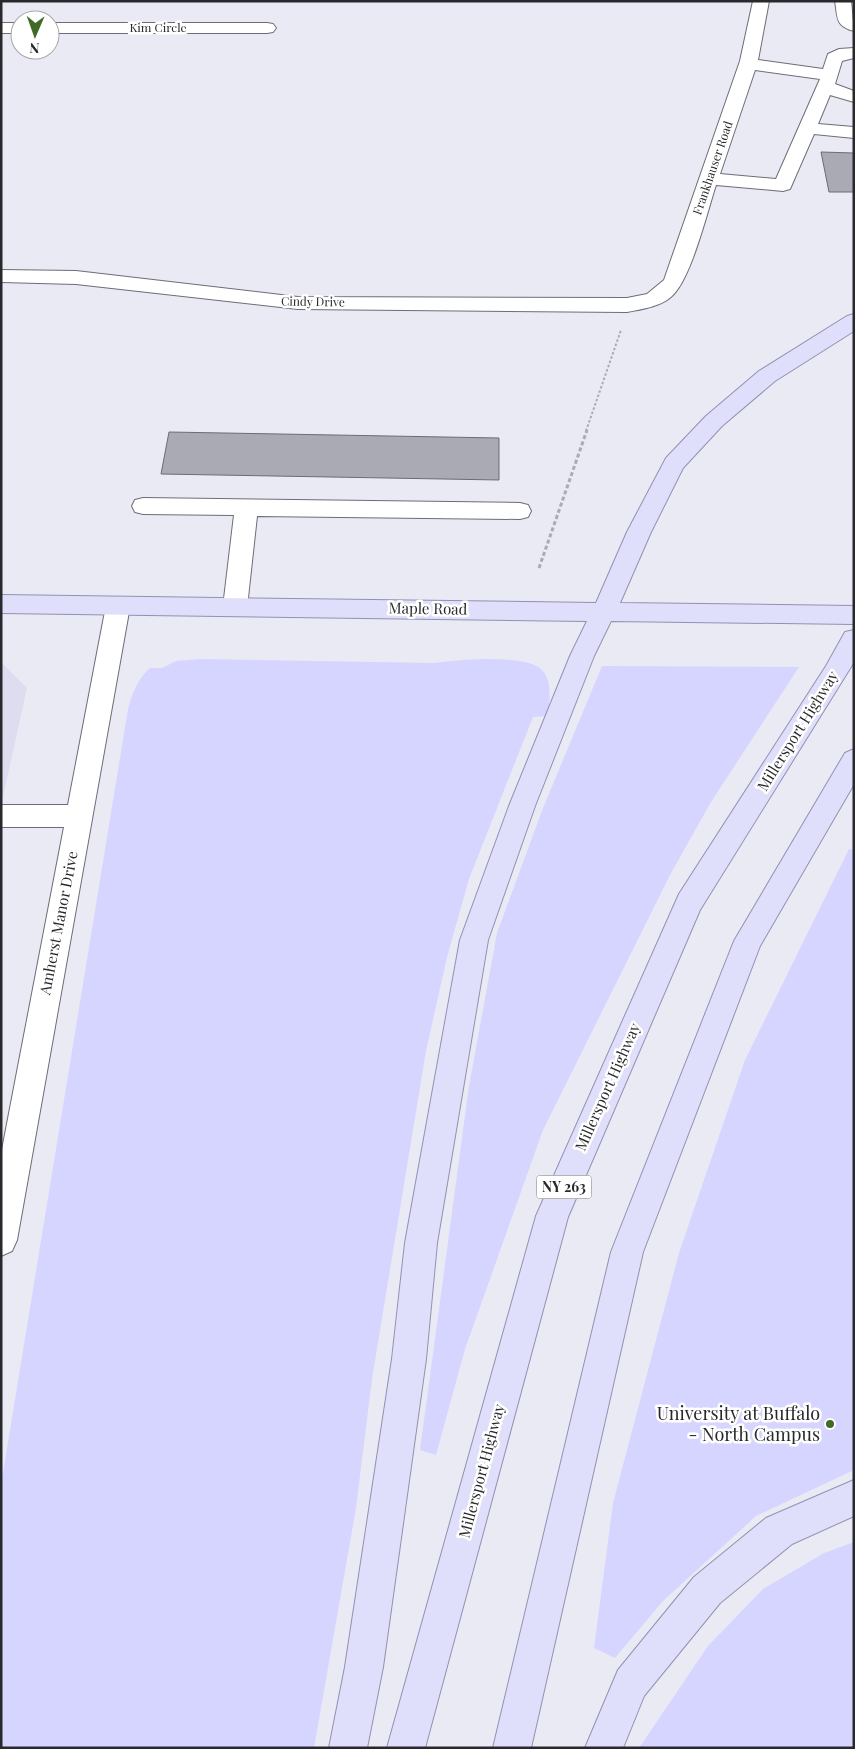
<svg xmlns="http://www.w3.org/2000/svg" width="855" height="1749" font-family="'Playfair Display',serif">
<rect width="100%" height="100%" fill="#eaeaf5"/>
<path fill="#ddddef" d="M1,662L27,688L1,806Z"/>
<g fill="#d6d5ff">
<path d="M200,659L435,663C457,660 529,653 543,671C553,684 549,702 548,716L533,717L469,879L447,957L426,1051L372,1379L356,1508L314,1748H1V1485L128,709C133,692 137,680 150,668H162L176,661Z"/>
<path d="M602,666L799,667L711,802L670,875L543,1130L465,1349L436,1455L420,1450L469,1086L497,933L543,808Z"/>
<path d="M849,849L854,850V1470L756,1516L663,1601L615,1658L594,1648L613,1503L679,1253L745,1060Z"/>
<path d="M854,1542V1748H639L708,1646L763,1589L824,1553Z"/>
</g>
<g fill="#aaaab4" stroke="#6c6c76">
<path d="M821,152L854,153V192H829Z"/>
<path d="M169,432L499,438V480L161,474Z"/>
</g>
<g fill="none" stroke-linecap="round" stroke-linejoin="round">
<g stroke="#6c6d76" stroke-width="2">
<g id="minor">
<path d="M753,1H769L758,60L823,69L828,54L839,49L854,48V58L842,61L835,84L854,91V102L830,95L818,124L854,127V138L814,134L790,189L783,191L716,185C707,212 691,280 671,297C659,307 642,309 627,312L298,309L76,284L1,282V270L76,271L298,297L627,298L647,294L664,280L740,61ZM755,70L820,79L776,179L720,174Z"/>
<path d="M835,1H851L854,31C835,26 838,18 835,1Z"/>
<rect x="1" y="23" width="19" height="10"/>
<path d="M50,23H267L273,24L276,28L273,32L267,33H50Z"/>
<path d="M143,498L520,503L528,505L531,511L528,517L520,519L257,516L247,607L244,613L235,616L226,613L223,607L234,515L143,514L135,512L132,506L135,500Z"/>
<path d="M118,597L127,600L130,606L17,1240L12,1251L1,1256V1155L64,827H1V805H68L106,606L109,600Z"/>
</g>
</g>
<g stroke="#9191b2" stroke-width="2">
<g id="major">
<path d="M854,314V331L775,381L722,426L683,468L651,532L620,603L854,606V624L611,621L594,656L535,806L488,940L437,1243L426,1359L383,1667L367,1748H329L345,1667L392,1359L405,1243L460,940L509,806L570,656L587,621L1,613V595L596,603L627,532L666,458L706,416L759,371L847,316Z"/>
<path d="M854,630V662L700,910L568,1217L425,1748H387L536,1216L679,894L826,666L845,632Z"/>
<path d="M854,749V784L760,946L643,1252L531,1748H493L611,1252L734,941L845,753Z"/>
<path d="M854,1480V1516L792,1544L720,1603L644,1696L623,1748H585L618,1670L694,1577L766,1518Z"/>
</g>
</g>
<path stroke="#ababb4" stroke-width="2" stroke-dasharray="2.5 2" stroke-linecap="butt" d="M586,431L621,330"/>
<path stroke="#ababb4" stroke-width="3" stroke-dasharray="4 2.5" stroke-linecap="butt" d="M539,568L587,430"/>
<use href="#minor" fill="#fff" fill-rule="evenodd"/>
<use href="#major" fill="#dfdffb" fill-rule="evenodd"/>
</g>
<circle fill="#406a26" stroke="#fff" stroke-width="2" cx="830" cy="1424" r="5"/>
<g text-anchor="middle" stroke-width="5" stroke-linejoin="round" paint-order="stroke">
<g font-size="12" fill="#29292d" stroke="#fff">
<text x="158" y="32">Kim Circle</text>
<text transform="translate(713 168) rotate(-71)" y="4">Frankhauser Road</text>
<text transform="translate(313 302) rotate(1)" y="4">Cindy Drive</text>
</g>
<rect fill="#fff" stroke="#69696c" stroke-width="1" x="536.5" y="1175.5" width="55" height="23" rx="4"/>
<g font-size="14" font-weight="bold" fill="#29292d">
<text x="564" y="1192">NY 263</text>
</g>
<g font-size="15" fill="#29292d" stroke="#fff">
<text transform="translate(428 609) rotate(1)" y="5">Maple Road</text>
<text transform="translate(798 731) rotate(-58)" y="5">Millersport Highway</text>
<text transform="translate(59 923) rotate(-79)" y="5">Amherst Manor Drive</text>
<text transform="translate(608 1087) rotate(-66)" y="5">Millersport Highway</text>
<text transform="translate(482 1471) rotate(-75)" y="5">Millersport Highway</text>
</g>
<g font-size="18" fill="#29292d" stroke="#fff" text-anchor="end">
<text x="820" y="1420">University at Buffalo<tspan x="820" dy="21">- North Campus</tspan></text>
</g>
</g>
<rect width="855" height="1749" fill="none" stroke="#29292d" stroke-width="5"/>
<g transform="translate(35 35) rotate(182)"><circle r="24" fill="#ffffff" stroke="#a9a9ab"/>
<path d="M0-4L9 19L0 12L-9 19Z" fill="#406a26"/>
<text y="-8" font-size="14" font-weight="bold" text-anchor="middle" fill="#29292d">N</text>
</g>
</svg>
